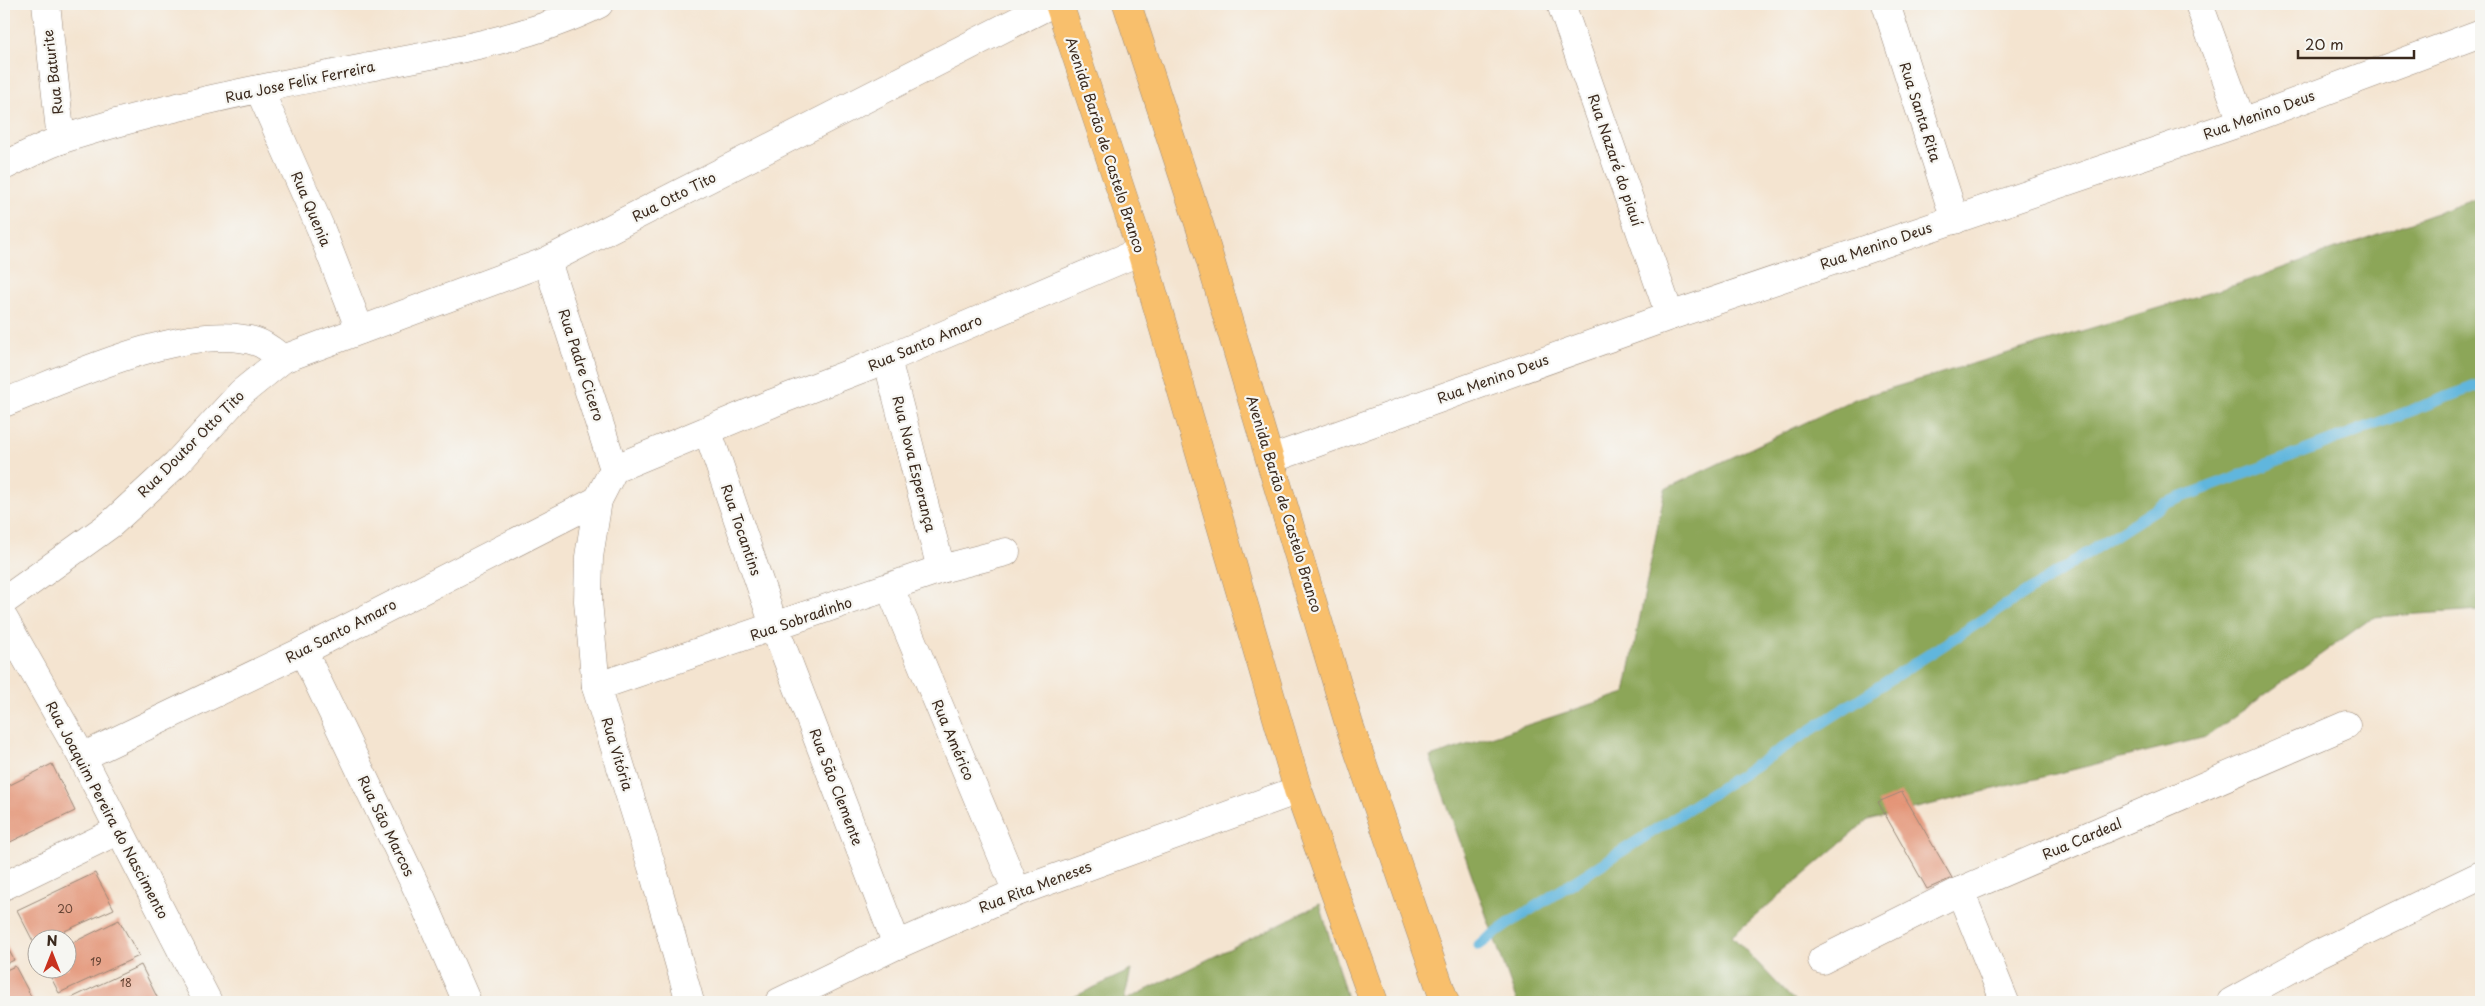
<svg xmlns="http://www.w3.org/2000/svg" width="2485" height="1006" font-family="'Playpen Sans',sans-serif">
<rect width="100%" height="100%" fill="#f6f6f2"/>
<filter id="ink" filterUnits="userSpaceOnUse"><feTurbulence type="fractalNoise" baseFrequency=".02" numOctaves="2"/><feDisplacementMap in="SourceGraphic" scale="10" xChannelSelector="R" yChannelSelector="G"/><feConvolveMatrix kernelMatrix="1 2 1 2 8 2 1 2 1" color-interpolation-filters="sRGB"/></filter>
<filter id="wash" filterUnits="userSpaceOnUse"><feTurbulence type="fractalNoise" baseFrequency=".0096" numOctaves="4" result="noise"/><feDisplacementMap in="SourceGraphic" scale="20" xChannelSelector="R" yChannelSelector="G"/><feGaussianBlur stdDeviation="1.12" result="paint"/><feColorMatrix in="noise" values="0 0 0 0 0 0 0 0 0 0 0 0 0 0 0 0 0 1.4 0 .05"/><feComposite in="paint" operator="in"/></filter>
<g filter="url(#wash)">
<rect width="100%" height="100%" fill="#f4e4d0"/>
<g fill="#8ca658" stroke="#64683b">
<path d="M2481,197V610L2373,617L2206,737L1868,820L1732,936L1795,1002H1517L1430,757L1625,693L1665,489L1855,399L2235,285Z"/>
<path d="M1320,904L1348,1002H1063L1131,970L1124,1001Z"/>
</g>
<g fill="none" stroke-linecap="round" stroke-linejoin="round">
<path stroke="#60b6dd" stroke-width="11" d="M1479,945L1508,924L2164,504L2481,384"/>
</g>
<g id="blocks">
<g fill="#e39375">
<path d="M52,764L75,811L4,845V788Z"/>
<path d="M1902,792L1952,878L1927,889L1878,802Z"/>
<path d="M95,873L114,909L49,938H38V944L35,945L17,910Z"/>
<path d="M119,920L139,956L59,993L46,968H68V945Z"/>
<path d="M4,941L14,960L4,965Z"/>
<path d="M141,965L159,1001L63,1002Z"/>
<path d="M15,966L34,1002H4V971Z"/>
</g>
</g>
</g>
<g filter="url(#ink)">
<use href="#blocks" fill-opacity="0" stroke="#988777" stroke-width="1"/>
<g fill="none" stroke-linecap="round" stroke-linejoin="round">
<g stroke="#988777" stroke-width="29">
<g id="street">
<path d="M46,4L61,140"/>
<path d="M1561,4L1670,316"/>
<path d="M1886,4L1955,220"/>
<path d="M2199,4L2242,122"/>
<path d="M259,89L320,227L360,330"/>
<path d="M4,166C23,157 43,146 63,139C162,107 266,87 369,67C445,52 530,39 599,4"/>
<path d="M547,261L614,469"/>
<path d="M887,359L941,569"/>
<path d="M4,403C68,378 190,320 257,342C266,345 275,353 283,359"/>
<path d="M708,432L775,628L897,945"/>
<path d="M1271,459L1670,316L2242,122L2481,33"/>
<path d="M890,588L1017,892"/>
<path d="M4,601L111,524L176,464L241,393L283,359L547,261L1051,4"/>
<path d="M4,619L82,757L208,1002"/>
<path d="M303,651L422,899L467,1002"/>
<path d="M596,687L941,569L1006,552"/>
<path d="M82,757L303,651L598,500"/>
<path d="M4,886L119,830"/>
<path d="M1960,891L2005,1002"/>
<path d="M1822,960L1960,891L2346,725"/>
<path d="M690,1002L652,867L596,687L588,601L589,557L598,500L614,469L773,403L887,359L1141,251"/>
<path d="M779,1002L897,945L1017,892L1298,790"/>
<path d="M2231,1002L2318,954L2481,875"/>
</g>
</g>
<g stroke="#988777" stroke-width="29">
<g id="primary">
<path d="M1059,4L1141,251L1298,790L1374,1002"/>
<path d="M1127,4L1202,233L1349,724L1445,1002"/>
</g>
</g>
<use href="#street" stroke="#fff" stroke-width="28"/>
<use href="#primary" stroke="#f8bf6c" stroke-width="28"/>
</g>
</g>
<g text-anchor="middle" stroke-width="4.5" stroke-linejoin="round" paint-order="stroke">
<g font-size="11" fill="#654434">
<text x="65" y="913">20</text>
<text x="96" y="966">19</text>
<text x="126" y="987">18</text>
</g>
<g font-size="14" fill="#3b2a1e" stroke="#f6f6f2">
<text transform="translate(53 72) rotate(-97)" y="5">Rua Baturite</text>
<text transform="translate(300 82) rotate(-12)" y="5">Rua Jose Felix Ferreira</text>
<text transform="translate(1920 112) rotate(72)" y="5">Rua Santa Rita</text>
<text transform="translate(2259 115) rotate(-20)" y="5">Rua Menino Deus</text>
<text transform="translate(1105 145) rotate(72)" y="5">Avenida Barão de Castelo Branco</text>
<text transform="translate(1615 160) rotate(71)" y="5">Rua Nazaré do piauí</text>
<text transform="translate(674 197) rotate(-27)" y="5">Rua Otto Tito</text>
<text transform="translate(311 209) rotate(67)" y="5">Rua Quenia</text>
<text transform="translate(1876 246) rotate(-19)" y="5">Rua Menino Deus</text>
<text transform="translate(925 343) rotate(-23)" y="5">Rua Santo Amaro</text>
<text transform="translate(581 365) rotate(72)" y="5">Rua Padre Cicero</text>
<text transform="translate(1493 379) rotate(-20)" y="5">Rua Menino Deus</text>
<text transform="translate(191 444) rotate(-45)" y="5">Rua Doutor Otto Tito</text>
<text transform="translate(914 464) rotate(76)" y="5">Rua Nova Esperança</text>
<text transform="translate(1284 504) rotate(73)" y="5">Avenida Barão de Castelo Branco</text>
<text transform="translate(741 530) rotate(71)" y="5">Rua Tocantins</text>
<text transform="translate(801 619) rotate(-19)" y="5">Rua Sobradinho</text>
<text transform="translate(341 631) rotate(-27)" y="5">Rua Santo Amaro</text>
<text transform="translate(953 740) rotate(67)" y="5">Rua Américo</text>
<text transform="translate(617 754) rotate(73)" y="5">Rua Vitória</text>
<text transform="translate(836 787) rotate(69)" y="5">Rua São Clemente</text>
<text transform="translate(107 810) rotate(62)" y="5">Rua Joaquim Pereira do Nascimento</text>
<text transform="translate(386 826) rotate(64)" y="5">Rua São Marcos</text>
<text transform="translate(2082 839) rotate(-23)" y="5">Rua Cardeal</text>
<text transform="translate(1035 887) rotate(-21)" y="5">Rua Rita Meneses</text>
</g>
</g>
<rect width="2485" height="1006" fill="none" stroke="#f6f6f2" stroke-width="20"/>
<g transform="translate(52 954)"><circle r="24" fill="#f6f6f2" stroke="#aba49d"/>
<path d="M0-4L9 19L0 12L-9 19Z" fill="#c8321e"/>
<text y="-8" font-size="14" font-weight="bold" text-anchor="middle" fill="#3b2a1e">N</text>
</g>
<path d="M2298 50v8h116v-8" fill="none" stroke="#3b2a1e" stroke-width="2.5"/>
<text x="2305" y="50" font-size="15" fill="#3b2a1e" stroke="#f6f6f2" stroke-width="4" paint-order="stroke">20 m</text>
</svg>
